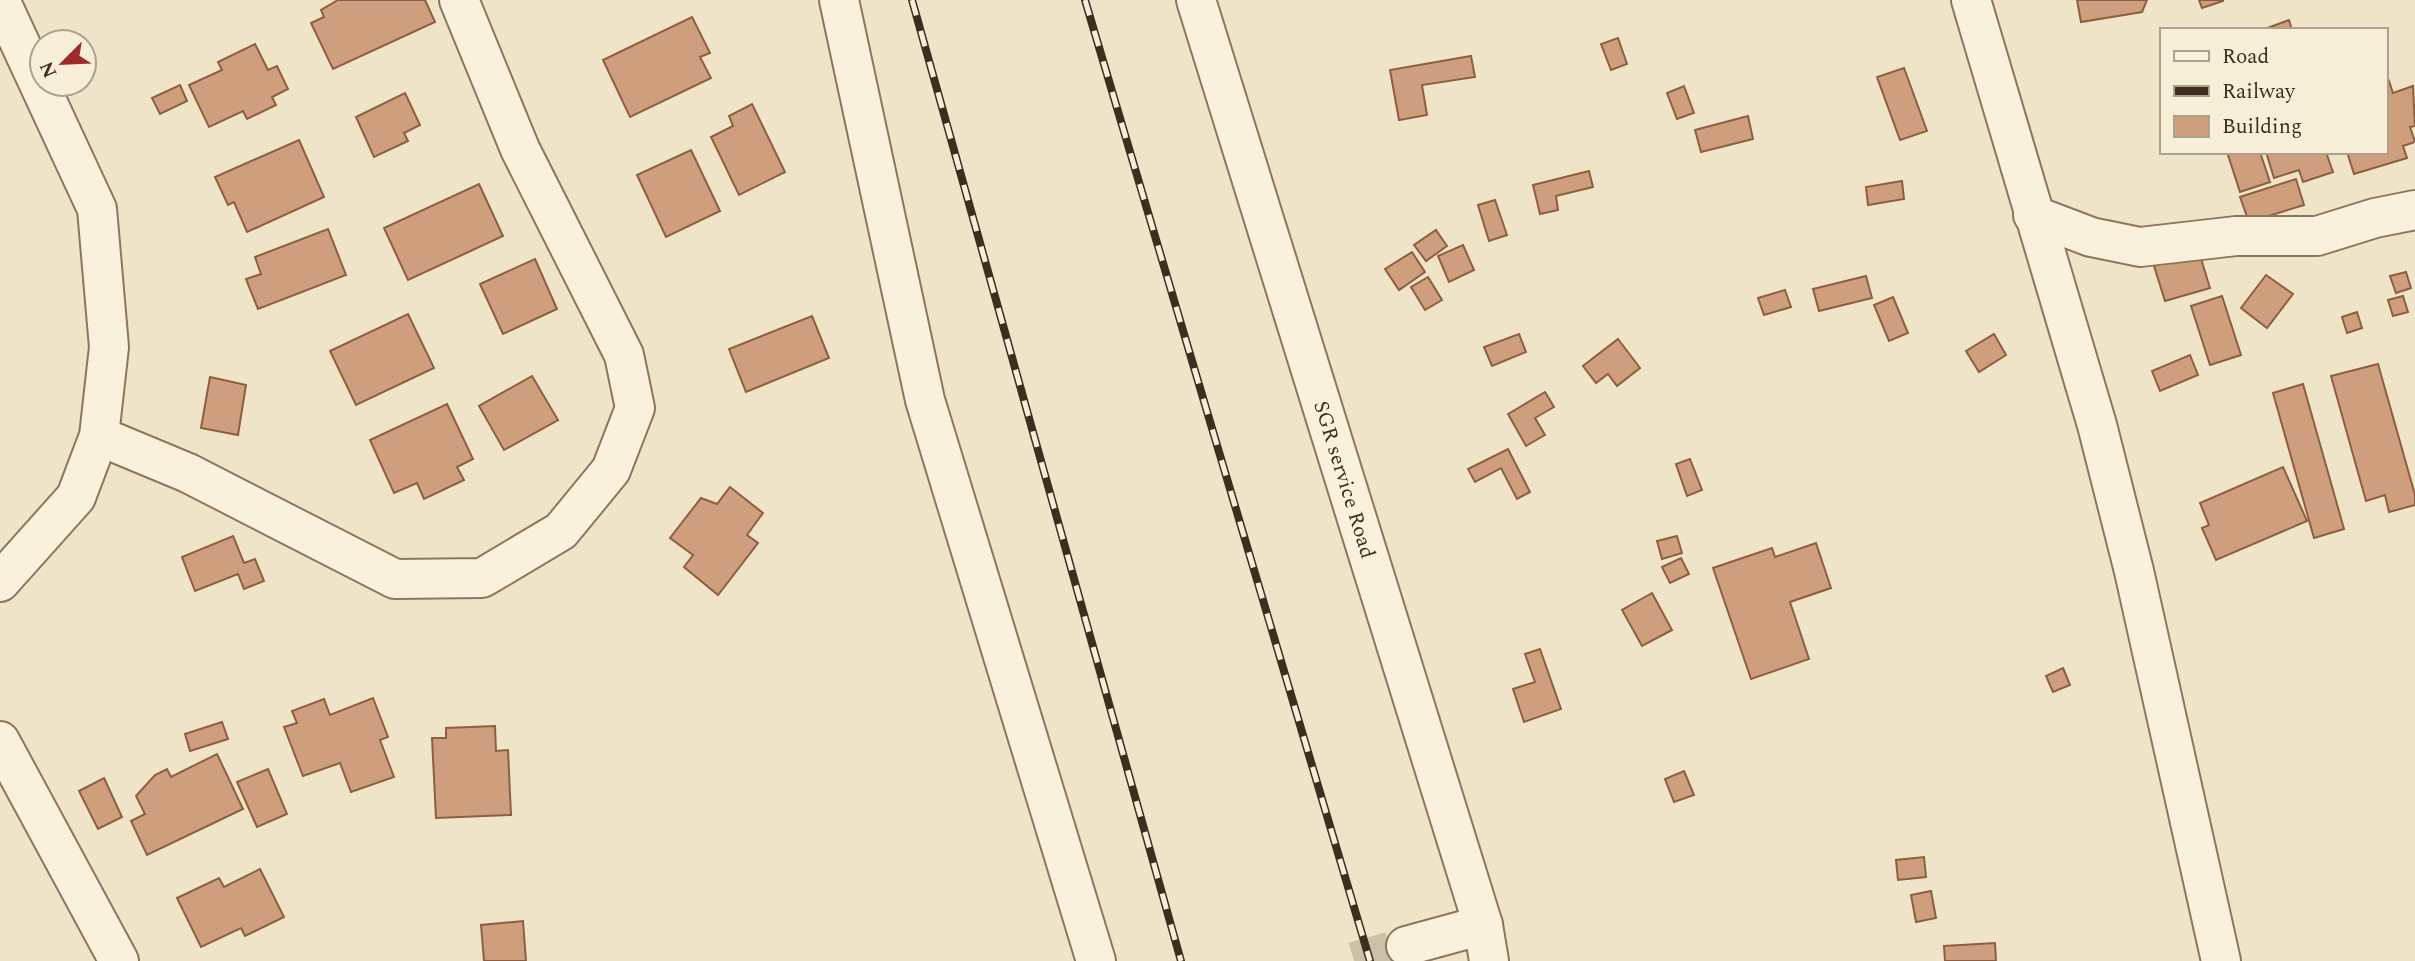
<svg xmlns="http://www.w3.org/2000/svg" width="2415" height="961" font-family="Spectral,serif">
<rect width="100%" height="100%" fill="#f0e4c8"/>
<g fill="#cf9f7d" stroke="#8d5f41" stroke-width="2">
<path d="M338,0H425L435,22L333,69L311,23L324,17L321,10Z"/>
<path d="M2077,0H2147L2142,12L2081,22Z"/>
<path d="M2199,0H2223V1L2202,8Z"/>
<path d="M692,17L710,53L700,57L711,78L630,117L603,60Z"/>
<path d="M2289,20L2292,30H2262Z"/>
<path d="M1618,38L1627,64L1611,70L1601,44Z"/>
<path d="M255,44L268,70L277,66L288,89L272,97L276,105L247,119L243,111L209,127L189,85L222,70L218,62Z"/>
<path d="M1471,56L1475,77L1422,85L1427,115L1399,120L1390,70Z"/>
<path d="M1904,68L1927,131L1900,140L1877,77Z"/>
<path d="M2388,78L2393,93L2413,86L2415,126L2410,127L2415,142L2403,146L2407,158L2354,174L2347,152H2385V79Z"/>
<path d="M180,85L187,101L160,114L152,98Z"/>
<path d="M1684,86L1694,113L1677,119L1667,93Z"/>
<path d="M405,93L420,125L404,133L408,141L374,157L356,117Z"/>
<path d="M752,104L785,172L739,195L711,137L733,126L729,116Z"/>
<path d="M1748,116L1753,139L1701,152L1695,130Z"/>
<path d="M299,140L324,197L247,232L234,202L228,205L215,177Z"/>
<path d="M691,150L720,211L666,237L637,175Z"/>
<path d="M2227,152H2260L2270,182L2240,192Z"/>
<path d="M2266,152H2326L2333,172L2303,182L2299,170L2274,178Z"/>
<path d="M1589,171L1593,187L1556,196L1558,210L1540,214L1533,185Z"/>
<path d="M2296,179L2304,205L2249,222L2240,197Z"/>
<path d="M1902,181L1904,199L1868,205L1866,187Z"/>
<path d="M479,184L503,236L408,280L384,228Z"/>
<path d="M1495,200L1507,235L1489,241L1478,205Z"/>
<path d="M328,229L346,275L258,309L246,279L261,274L255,257Z"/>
<path d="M1436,230L1447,246L1426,261L1414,245Z"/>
<path d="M1463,245L1474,270L1449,282L1438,256Z"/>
<path d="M1412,252L1425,272L1399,290L1385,269Z"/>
<path d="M2199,252L2210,288L2165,301L2154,266Z"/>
<path d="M535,259L557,309L503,334L480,284Z"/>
<path d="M2406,272L2411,288L2396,293L2390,276Z"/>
<path d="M2266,275L2293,294L2267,328L2241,308Z"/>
<path d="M1866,276L1872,298L1819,311L1813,289Z"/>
<path d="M1428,277L1442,300L1425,310L1411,287Z"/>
<path d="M1785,290L1791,307L1764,315L1758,298Z"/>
<path d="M2222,296L2241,355L2210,365L2191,306Z"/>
<path d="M2403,296L2408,312L2393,316L2388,300Z"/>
<path d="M1893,297L1908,333L1889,341L1874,305Z"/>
<path d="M2357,312L2362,328L2347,333L2342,317Z"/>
<path d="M408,314L434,368L356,405L330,351Z"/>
<path d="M812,316L829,358L746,392L729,349Z"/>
<path d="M1519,334L1526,352L1492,366L1484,347Z"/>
<path d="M1994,334L2006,355L1979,372L1966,351Z"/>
<path d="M1618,339L1640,368L1617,386L1608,374L1596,383L1583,366Z"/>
<path d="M2190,355L2198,375L2160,391L2152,371Z"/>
<path d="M2378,364L2415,495V505L2389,512L2385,495L2366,501L2331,376Z"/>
<path d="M532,376L558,420L504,450L479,406Z"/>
<path d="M210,377L246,385L238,435L201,428Z"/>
<path d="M2303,384L2344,529L2314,538L2273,393Z"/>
<path d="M1545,392L1554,407L1535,418L1545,435L1526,446L1508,414Z"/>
<path d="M447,404L473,459L457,467L464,480L424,499L417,483L394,493L370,440Z"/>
<path d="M1508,449L1530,492L1517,499L1501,468L1475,482L1468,469Z"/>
<path d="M1690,459L1702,490L1687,496L1676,464Z"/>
<path d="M2283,467L2307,521L2216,560L2202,528L2209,525L2200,503Z"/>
<path d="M730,487L763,513L747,535L758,543L718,595L684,567L693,555L670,538L701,498L717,504Z"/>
<path d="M233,536L244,563L255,559L264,581L244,589L238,574L195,591L182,557Z"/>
<path d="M1677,536L1682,553L1662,559L1657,541Z"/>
<path d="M1816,543L1831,588L1790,602L1809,659L1751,679L1713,568L1772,548L1775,557Z"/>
<path d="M1681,558L1689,574L1670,583L1662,567Z"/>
<path d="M1652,593L1672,630L1642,646L1622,610Z"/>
<path d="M1540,649L1561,709L1524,722L1513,689L1535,682L1525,654Z"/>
<path d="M2063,668L2070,685L2053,692L2046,676Z"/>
<path d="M373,698L388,737L380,740L394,777L351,792L340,763L303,776L284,727L297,723L292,711L324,699L330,715Z"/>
<path d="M222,722L228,739L190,751L185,734Z"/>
<path d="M495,726L496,751L508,750L511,815L436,818L432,738H446V728Z"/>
<path d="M217,754L243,809L147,855L131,821L145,814L136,796L155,775L167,769L171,777Z"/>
<path d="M268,769L287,814L257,827L237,782Z"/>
<path d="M1684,771L1694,795L1674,802L1665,779Z"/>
<path d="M104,778L122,817L98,829L79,791Z"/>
<path d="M1924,857L1926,877L1898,880L1896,860Z"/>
<path d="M260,869L284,917L245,936L241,928L201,947L177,898L219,878L224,887Z"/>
<path d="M1931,891L1936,918L1916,922L1911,895Z"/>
<path d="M523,921L526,961H484L481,925Z"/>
<path d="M1995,943L1996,961H1945L1944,946Z"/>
</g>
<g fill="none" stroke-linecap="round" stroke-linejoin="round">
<path stroke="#ccc0a6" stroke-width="38" stroke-dasharray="38 19" stroke-linecap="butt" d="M1354,961L1406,946"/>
<g stroke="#8d765c" stroke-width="42">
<g id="minor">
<path d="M0,0L97,209L109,347L99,436L76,497L0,582"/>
<path d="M839,0L925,400L1096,961"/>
<path id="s1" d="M1196,0L1483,925L1489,961"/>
<path d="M1971,0L2097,425L2134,571L2221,961"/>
<path d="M2033,215L2091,237L2140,247L2236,236H2317L2375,218L2415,210"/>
<path d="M99,436L188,473L395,579L482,578L561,531L611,470L635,408L624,355L520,149L459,0"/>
<path d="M0,741L119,961"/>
<path d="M1406,946L1483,925"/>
</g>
</g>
<use href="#minor" stroke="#faf1dc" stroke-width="38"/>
<g stroke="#3d2e20" stroke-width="8">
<g id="rail">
<path d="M912,0L1181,961"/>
<path d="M1085,0L1370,961"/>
</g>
</g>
<use href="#rail" stroke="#f7eed8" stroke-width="5" stroke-dasharray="16" stroke-linecap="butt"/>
</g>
<g text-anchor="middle" stroke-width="6" stroke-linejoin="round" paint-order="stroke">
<g font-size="21" fill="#3d2e20" stroke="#f7eed8">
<text dy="7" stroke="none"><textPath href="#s1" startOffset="502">SGR service Road</textPath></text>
</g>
</g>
<rect x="2160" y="28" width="228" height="126" fill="#f7eed8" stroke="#ada18e" stroke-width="2"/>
<rect x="2174" y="51" width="35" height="10" fill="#faf1dc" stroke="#ada18e" stroke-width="2"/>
<text x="2222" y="63" font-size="21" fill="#3d2e20">Road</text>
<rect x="2174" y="86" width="35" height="10" fill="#3d2e20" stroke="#ada18e" stroke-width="2"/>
<text x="2222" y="98" font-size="21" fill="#3d2e20">Railway</text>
<rect x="2174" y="116" width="35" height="21" fill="#cf9f7d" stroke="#ada18e" stroke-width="2"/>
<text x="2222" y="133" font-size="21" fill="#3d2e20">Building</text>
<g transform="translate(63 63) rotate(246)"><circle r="33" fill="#f7eed8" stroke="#ada18e" stroke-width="2"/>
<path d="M0-5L12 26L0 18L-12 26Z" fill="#9e2a2b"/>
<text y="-10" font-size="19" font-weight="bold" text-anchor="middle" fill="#3d2e20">N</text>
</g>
</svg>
